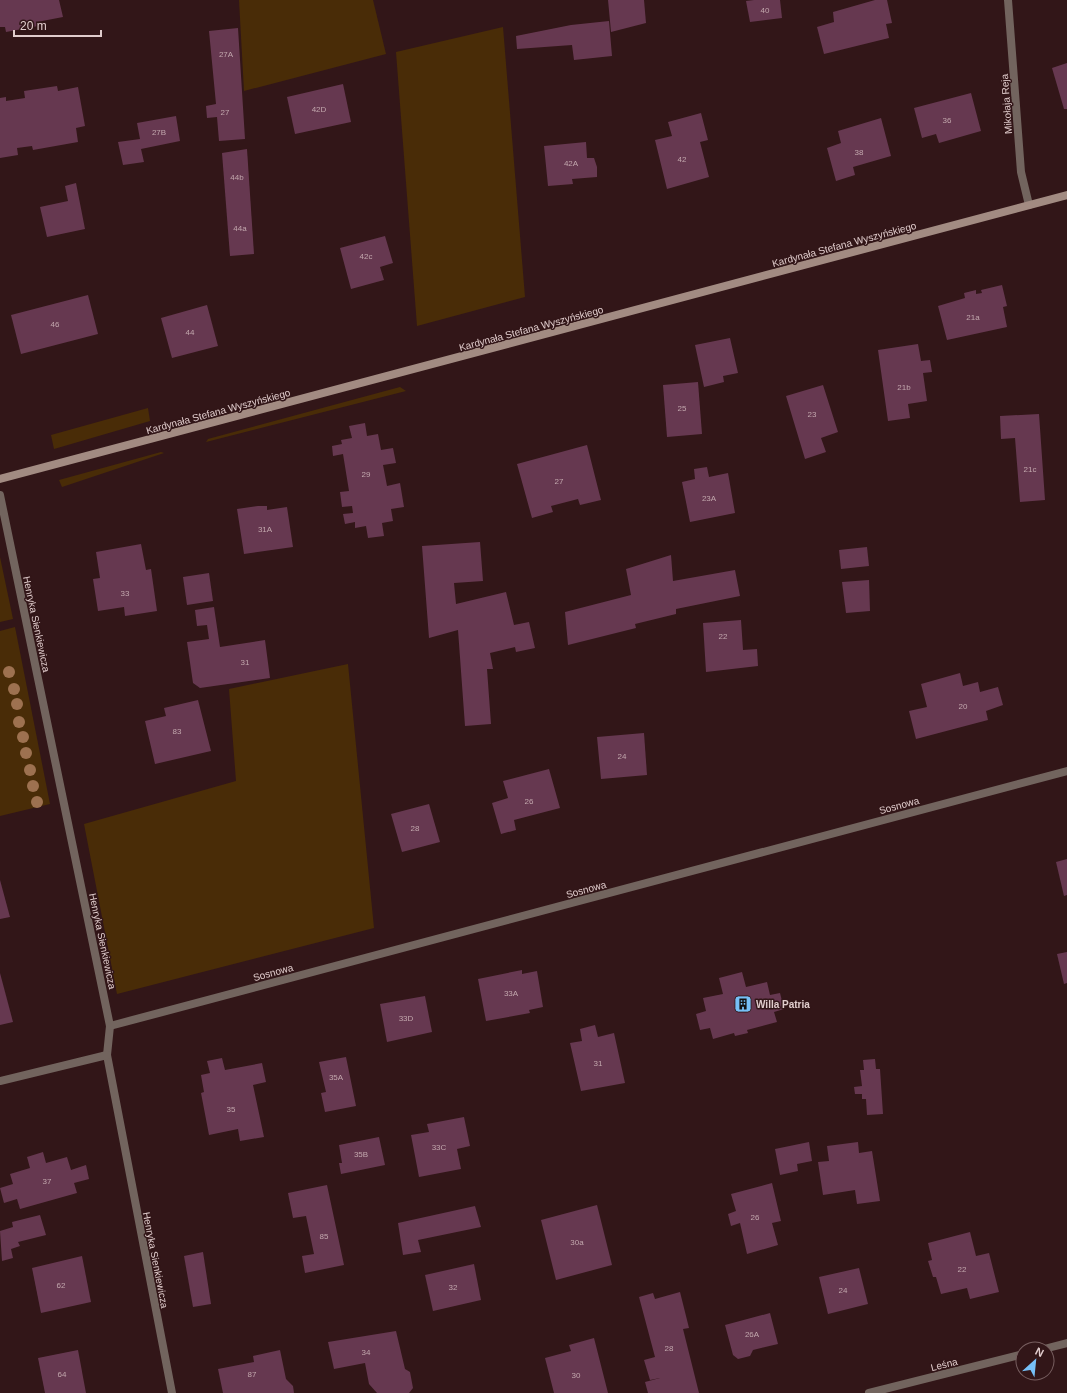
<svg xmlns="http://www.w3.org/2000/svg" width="1067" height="1393" font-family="Helvetica,sans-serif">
<rect width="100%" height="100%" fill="#321618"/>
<g fill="#492c07">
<path d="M239,0H373L386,54L244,91Z"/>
<path d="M503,27L525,297L417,326L396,52Z"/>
<path d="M400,387L406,391L206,442L208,439Z"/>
<path d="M148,408L150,421L54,449L51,435Z"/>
<path d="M161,452L164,453L62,487L59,480Z"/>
<path d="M0,557L13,619L0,622Z"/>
<path d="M15,627L50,804L0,816V631Z"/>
<path d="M348,664L374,928L117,994L84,824L236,781L229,689Z"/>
</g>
<g fill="#663850">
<path d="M0,0H59L63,17L37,22L38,26L6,32L5,27H0Z"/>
<path d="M608,0H644L646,23L611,32Z"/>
<path d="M754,0H780L782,18L750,22L746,1Z"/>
<path d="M875,0H887L892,23L886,24L889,38L824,54L817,27L834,22L833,12Z"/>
<path d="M609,21L612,56L574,60L572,45L517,49L516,36L571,25Z"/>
<path d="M238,28L245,139L219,141L217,117L207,118L206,106L216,104L209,31Z"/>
<path d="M1067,63V109H1064L1052,68Z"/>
<path d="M343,84L351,122L295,134L287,97Z"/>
<path d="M57,86L58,91L78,87L85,126L76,128L78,142L33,150L32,146L17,148L18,155L0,158V98L6,97V101L25,98L24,91Z"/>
<path d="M971,93L981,131L939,143L936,134L922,138L914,108Z"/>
<path d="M701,113L708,140L700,142L709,177L667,189L655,140L672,136L668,122Z"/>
<path d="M176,116L180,141L141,149L144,162L123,165L118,142L140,139L137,123Z"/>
<path d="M881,118L891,156L853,167L855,175L836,181L827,148L841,143L838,131Z"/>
<path d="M586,142L587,158H594L597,167V177L572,179L573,184L548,186L544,146Z"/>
<path d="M247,149L254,254L230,256L222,153Z"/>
<path d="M76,183L85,229L47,237L40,207L68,201L65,186Z"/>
<path d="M385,236L393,263L380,267L384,280L351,289L340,248Z"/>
<path d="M1002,285L1007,306L1003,307L1007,327L947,340L938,306L965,298L964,293L976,290V294L982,293L981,290Z"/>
<path d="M88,295L98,334L21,354L11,315Z"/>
<path d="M207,305L218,346L172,358L161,318Z"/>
<path d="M730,338L738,373L723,376L724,382L704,387L695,345Z"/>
<path d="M918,344L921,361L930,360L932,372L923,373L927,401L908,404L910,418L888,421L878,350Z"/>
<path d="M698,382L702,434L667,437L663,385Z"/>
<path d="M823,385L838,432L821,438L826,452L805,459L786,396Z"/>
<path d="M1039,414L1045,500L1020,502L1015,438L1001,439L1000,416Z"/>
<path d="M365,423L367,436L378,434L381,450L393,448L396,463L383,465L387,486L400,483L404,507L391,509L393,521L382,523L384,536L368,538L366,526L355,528V522L345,524L343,514L353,513L352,506L342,507L340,492L349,491L343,454L333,456L332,446L342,444L341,440L352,438L349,426Z"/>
<path d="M587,445L601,500L580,505L578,499L551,506L553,512L532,518L517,464Z"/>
<path d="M707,467L709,477L728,473L735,513L690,522L682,482L695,479L694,469Z"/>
<path d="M258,506H267V510L287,507L293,547L244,554L237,509Z"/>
<path d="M480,542L483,581L454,583L456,604L506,592L514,625L529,622L535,648L516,652L515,647L490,653L493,669H487L491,724L465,726L458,630L429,638L422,546Z"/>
<path d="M141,544L146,570L151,569L157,611L125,616L124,607L98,611L93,579L100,578L96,552Z"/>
<path d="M867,547L869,566L841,569L839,550Z"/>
<path d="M671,555L673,581L735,570L740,596L676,609V614L635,624L636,628L568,645L565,612L631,595L626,569Z"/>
<path d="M209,573L213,601L187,605L183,577Z"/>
<path d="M869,580L870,611L846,613L842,582Z"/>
<path d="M214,607L220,647L265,640L270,678L200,688L193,683L187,642L209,639L207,625L197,626L195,610Z"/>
<path d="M741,620L743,650L757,649L758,666L706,672L703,623Z"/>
<path d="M960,673L963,686L978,682L980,692L998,687L1003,705L986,711L988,720L916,739L909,711L927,707L921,684Z"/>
<path d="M198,700L211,751L155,764L145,721L166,716L164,708Z"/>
<path d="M644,733L647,775L601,779L597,737Z"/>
<path d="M549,769L560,808L514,820L516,830L501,834L492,803L508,798L503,781Z"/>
<path d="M429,804L440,842L402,852L391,814Z"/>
<path d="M1067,859V895L1064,896L1056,862Z"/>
<path d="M0,880L10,917L0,919Z"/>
<path d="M1067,952V983L1064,984L1057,954Z"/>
<path d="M522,970V974L537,971L543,1007L529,1010L530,1013L486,1021L478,979Z"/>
<path d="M742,972L746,987L767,982L770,995L780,993L784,1009L774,1012L777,1022L747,1030L748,1033L735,1036L734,1033L713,1039L710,1028L700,1030L696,1014L706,1011L703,998L723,994L719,978Z"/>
<path d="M0,973L13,1022L0,1025Z"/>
<path d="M425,996L432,1032L387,1042L380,1004Z"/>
<path d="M595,1025L598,1037L614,1033L625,1083L581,1091L570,1043L582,1041L580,1029Z"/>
<path d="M346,1057L356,1106L325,1112L321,1093L326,1092L319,1062Z"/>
<path d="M222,1058L225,1070L262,1063L266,1082L253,1085L264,1137L240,1141L238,1129L209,1135L201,1093L204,1092L201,1075L210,1073L207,1061Z"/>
<path d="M875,1059L876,1069H880L883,1114L867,1115L866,1099H862V1094H855L854,1087L862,1086L860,1070H864L863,1060Z"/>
<path d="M464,1117L470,1146L457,1149L461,1169L419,1177L411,1135L429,1132L427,1124Z"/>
<path d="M379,1137L385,1165L341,1174L339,1163H342L339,1145Z"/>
<path d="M809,1142L812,1161L797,1164L798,1171L780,1175L775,1149Z"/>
<path d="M858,1142L859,1153L872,1151L880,1201L857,1204L855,1190L823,1195L818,1162L829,1161L827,1146Z"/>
<path d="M43,1152L46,1163L67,1157L71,1170L86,1165L89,1179L74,1183L77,1193L20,1209L17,1199L4,1203L0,1188L13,1184L10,1174L30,1168L27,1157Z"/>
<path d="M772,1183L781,1221L772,1223L778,1245L747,1254L740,1223L731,1226L728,1214L736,1211L731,1194Z"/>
<path d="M327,1185L344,1265L305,1273L302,1256L314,1254L306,1216L293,1218L288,1193Z"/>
<path d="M597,1205L612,1265L556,1280L541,1220Z"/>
<path d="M475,1206L481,1227L418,1240L421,1252L403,1255L398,1223Z"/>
<path d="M40,1215L46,1235L18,1242L20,1246L11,1249L13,1258L2,1261L0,1231L13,1227L12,1222Z"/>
<path d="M970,1232L976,1256L989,1253L999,1292L970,1299L967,1288L941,1294L936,1277H933L928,1261L932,1260L928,1243Z"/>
<path d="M203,1252L211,1304L193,1307L184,1256Z"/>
<path d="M82,1256L91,1302L41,1313L32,1268Z"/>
<path d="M474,1264L481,1300L433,1311L425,1275Z"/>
<path d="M859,1268L868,1304L828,1314L819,1277Z"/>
<path d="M680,1292L689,1328L683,1329L699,1393H648L645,1382L660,1378L650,1380L644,1360L655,1357L639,1297L653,1293L655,1299Z"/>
<path d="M770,1313L778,1344L753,1350L750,1356L738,1359L733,1355L725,1325Z"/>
<path d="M396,1331L405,1369L410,1372L413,1388L409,1393H377L369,1384L365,1363L334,1369L328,1342Z"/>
<path d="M594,1338L608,1393H554L545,1358L571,1351L569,1345Z"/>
<path d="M78,1350L86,1393H45L38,1358Z"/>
<path d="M280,1350L286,1379L293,1386L294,1393H223L218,1369L254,1362L253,1356Z"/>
</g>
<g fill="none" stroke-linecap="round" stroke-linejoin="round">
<g stroke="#72645e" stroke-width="8">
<path d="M1008,0L1021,172L1029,205"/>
<path d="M0,495L110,1026L107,1055L172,1393"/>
<path d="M110,1026L1067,771"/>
<path d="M0,1081L107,1055"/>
<path d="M1044,1349L1067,1343"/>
<path d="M869,1393L1023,1354"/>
</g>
<path stroke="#a28b82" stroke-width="8" d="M0,479L1067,195"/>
</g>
<g fill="#9d7150">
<circle cx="9" cy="672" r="6"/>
<circle cx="14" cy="689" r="6"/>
<circle cx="17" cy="704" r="6"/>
<circle cx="19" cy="722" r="6"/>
<circle cx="23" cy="737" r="6"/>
<circle cx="26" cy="753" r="6"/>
<circle cx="30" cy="770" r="6"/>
<circle cx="33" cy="786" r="6"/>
<circle cx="37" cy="802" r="6"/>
</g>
<defs>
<g id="building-square" transform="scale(0.9)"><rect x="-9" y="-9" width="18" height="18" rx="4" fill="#76c0f7" stroke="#321618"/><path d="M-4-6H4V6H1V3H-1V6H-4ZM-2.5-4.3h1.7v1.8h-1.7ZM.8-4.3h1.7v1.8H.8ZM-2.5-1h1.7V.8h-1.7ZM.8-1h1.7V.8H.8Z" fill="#111"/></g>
</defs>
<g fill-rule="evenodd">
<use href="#building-square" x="743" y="1004"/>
</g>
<g text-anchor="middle" stroke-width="3" stroke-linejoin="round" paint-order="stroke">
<g font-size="8" fill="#c2a7ad">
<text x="765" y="13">40</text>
<text x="226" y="57">27A</text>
<text x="319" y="112">42D</text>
<text x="225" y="115">27</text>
<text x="947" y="123">36</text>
<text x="159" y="135">27B</text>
<text x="859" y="155">38</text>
<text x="682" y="162">42</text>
<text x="571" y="166">42A</text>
<text x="237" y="180">44b</text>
<text x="240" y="231">44a</text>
<text x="366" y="259">42c</text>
<text x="973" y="320">21a</text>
<text x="55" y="327">46</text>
<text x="190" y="335">44</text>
<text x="904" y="390">21b</text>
<text x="682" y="411">25</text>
<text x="812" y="417">23</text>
<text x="1030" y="472">21c</text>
<text x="366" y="477">29</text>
<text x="559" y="484">27</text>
<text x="709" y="501">23A</text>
<text x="265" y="532">31A</text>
<text x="125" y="596">33</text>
<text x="723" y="639">22</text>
<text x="245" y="665">31</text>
<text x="963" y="709">20</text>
<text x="177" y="734">83</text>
<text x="622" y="759">24</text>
<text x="529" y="804">26</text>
<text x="415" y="831">28</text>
<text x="511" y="996">33A</text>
<text x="406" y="1021">33D</text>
<text x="598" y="1066">31</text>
<text x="336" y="1080">35A</text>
<text x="231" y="1112">35</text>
<text x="439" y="1150">33C</text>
<text x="361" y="1157">35B</text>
<text x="47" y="1184">37</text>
<text x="755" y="1220">26</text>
<text x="324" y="1239">85</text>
<text x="577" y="1245">30a</text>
<text x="962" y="1272">22</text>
<text x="61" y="1288">62</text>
<text x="453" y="1290">32</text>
<text x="843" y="1293">24</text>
<text x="752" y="1337">26A</text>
<text x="669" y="1351">28</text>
<text x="366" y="1355">34</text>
<text x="62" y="1377">64</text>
<text x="252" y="1377">87</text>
<text x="576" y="1378">30</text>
</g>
<g font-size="10" fill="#e0cccc" stroke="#321618">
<text transform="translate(1006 104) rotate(-94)" y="4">Mikołaja Reja</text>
<text transform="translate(844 244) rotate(-15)" y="4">Kardynała Stefana Wyszyńskiego</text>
<text transform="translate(531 328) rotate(-15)" y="4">Kardynała Stefana Wyszyńskiego</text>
<text transform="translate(218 411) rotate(-15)" y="4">Kardynała Stefana Wyszyńskiego</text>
<text transform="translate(37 624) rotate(78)" y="4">Henryka Sienkiewicza</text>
<text transform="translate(899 805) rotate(-15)" y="4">Sosnowa</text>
<text transform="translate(586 889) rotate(-15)" y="4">Sosnowa</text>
<text transform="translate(103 941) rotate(78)" y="4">Henryka Sienkiewicza</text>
<text transform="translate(273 972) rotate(-15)" y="4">Sosnowa</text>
<text transform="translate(156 1260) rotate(79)" y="4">Henryka Sienkiewicza</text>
<text transform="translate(944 1364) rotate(-14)" y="4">Leśna</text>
</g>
<g font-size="10" font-weight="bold" fill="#e0cccc" stroke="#321618" text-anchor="start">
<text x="756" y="1008">Willa Patria</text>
</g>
</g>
<g transform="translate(1035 1361) rotate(27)"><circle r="19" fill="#321618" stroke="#785f60"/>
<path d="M0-3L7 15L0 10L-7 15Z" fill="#76c0f7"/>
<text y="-6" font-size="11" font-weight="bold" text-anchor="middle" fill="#e0cccc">N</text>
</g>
<path d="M14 30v6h87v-6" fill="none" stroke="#e0cccc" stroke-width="2"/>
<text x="20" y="30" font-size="12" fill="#e0cccc" stroke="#321618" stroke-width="3" paint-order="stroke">20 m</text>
</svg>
